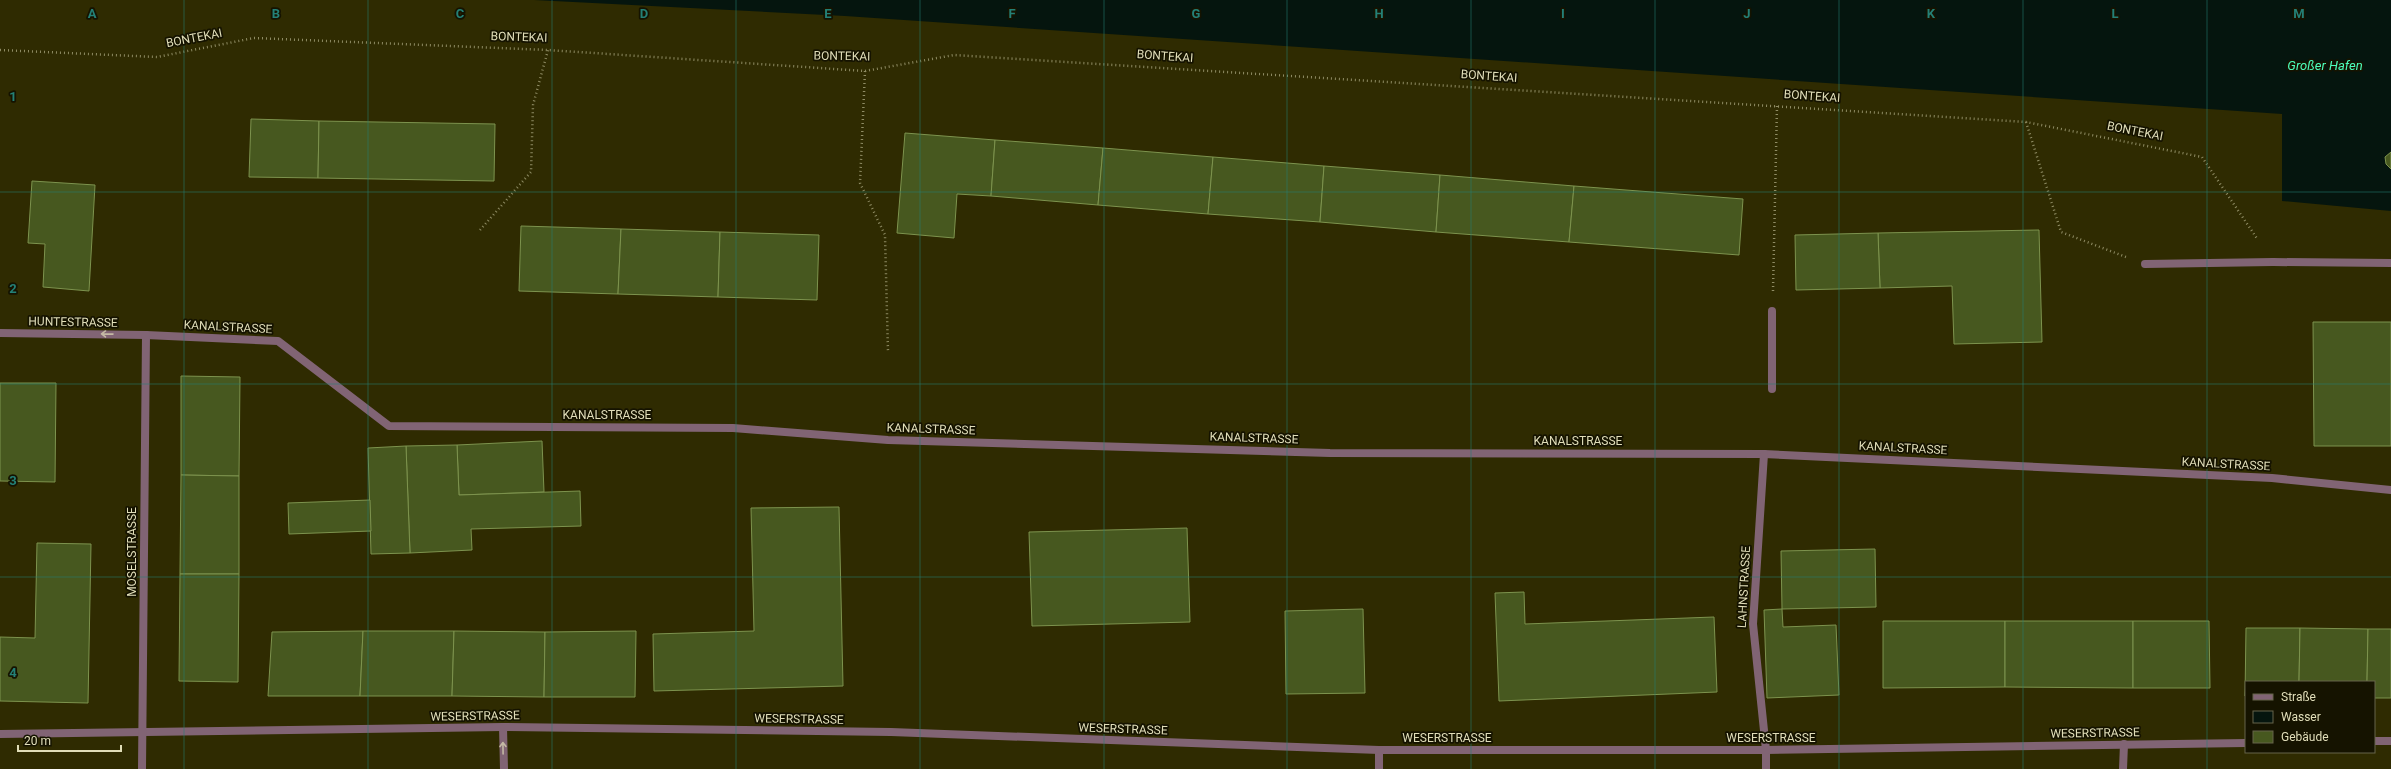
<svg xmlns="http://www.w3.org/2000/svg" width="2391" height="769" font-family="Roboto,sans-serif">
<rect width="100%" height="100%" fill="#2f2b01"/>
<path fill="#05150e" d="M534,0H2391V211L2282,201V114L845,16Z"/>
<g fill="#47581f" stroke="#7d934e">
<path d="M251,119L319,121L318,178L249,177Z"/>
<path d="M319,121L495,124L494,181L318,178Z"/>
<path d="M905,133L995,140L991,196L957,194L954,238L897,233Z"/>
<path d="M995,140L1103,148L1098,205L991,196Z"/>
<path d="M1103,148L1213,157L1208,214L1098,205Z"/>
<path d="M2391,152V169L2386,164L2385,157Z"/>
<path d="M1213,157L1324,166L1320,222L1208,214Z"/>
<path d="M1324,166L1440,175L1436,232L1320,222Z"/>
<path d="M1440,175L1574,186L1569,242L1436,232Z"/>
<path d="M32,181L95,185L89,291L43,287L45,244L28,243Z"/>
<path d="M1574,186L1743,199L1739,255L1569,242Z"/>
<path d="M521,226L621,229L618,294L519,291Z"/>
<path d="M621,229L720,232L718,297L618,294Z"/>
<path d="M2039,230L2042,342L1954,344L1952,286L1880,288L1878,233Z"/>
<path d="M720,232L819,235L817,300L718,297Z"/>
<path d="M1878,233L1880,288L1796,290L1795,235Z"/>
<path d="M2313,322H2391V446H2314Z"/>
<path d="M181,376L240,377L239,476L181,475Z"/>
<path d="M0,383H56L55,482L0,481Z"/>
<path d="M542,441L544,492L459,495L457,445Z"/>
<path d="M457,445L459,495L580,491L581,526L471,529L472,550L410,553L406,446Z"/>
<path d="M406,446L410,553L371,554L368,448Z"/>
<path d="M181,475L239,476V574H180Z"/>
<path d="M370,500L371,531L289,534L288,503Z"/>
<path d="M839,507L843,686L654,691L653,634L754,631L751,508Z"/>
<path d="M1187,528L1190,622L1032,626L1029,532Z"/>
<path d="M37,543L91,544L88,703L0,701V637L35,638Z"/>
<path d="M1875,549L1876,607L1782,609L1781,551Z"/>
<path d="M180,574H239L238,682L179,681Z"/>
<path d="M1524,592L1525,624L1714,617L1717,692L1499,701L1495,593Z"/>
<path d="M1363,609L1365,693L1286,694L1285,611Z"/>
<path d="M1782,609L1783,627L1836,625L1839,695L1767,698L1764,610Z"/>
<path d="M1883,621H2005V687L1883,688Z"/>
<path d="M2005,621H2133V688L2005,687Z"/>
<path d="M2133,621H2209L2210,688H2133Z"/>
<path d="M2246,628H2300L2299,682H2246L2245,696Z"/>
<path d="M2300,628L2368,629L2367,682H2299Z"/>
<path d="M2368,629H2391V698H2374V682H2367Z"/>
<path d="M363,631L360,696H268L272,632Z"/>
<path d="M363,631H454L452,696H360Z"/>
<path d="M454,631L545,632L544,697L452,696Z"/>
<path d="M636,631L635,697H544L545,632Z"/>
</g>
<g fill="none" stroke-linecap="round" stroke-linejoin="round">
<g stroke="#8f8c64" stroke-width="2.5" stroke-dasharray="1 3" stroke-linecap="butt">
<path d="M0,50L157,57L254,38L548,50L865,71L954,55L2026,122L2202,157L2258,240"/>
<path d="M865,71L860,183L885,235L888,352"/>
<path d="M2026,122L2061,232L2126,257"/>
<path d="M480,230L531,172L533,105L548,50"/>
<path d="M1773,291L1777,106"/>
</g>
<g stroke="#816474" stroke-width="8">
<path d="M2145,264L2273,262"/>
<path d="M1772,389V311"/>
</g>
<g stroke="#816474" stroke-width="8">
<path d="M2273,262L2391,263"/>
<path d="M0,333L146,335L278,341L389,426L733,428L888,440L1330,453L1764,454L2272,478L2391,490"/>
<path d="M1764,454L1753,624L1766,750V769"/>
<path d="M503,727L504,769"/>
<path d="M0,734L503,727L891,732L1379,750H1766L2246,743"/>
<path d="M2374,741H2391"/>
<path d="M1379,750V769"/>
<path d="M142,769L146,335"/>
<path d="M2123,769L2124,744"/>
</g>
</g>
<defs><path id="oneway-shaft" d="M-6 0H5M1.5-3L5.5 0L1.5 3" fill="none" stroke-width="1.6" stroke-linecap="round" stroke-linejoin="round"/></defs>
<g stroke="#c4b9a4">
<use href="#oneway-shaft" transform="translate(107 334) rotate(-179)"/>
<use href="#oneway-shaft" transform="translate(503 748) rotate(-91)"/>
</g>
<path fill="none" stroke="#248076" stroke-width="1" stroke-opacity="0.55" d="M184,0V769M368,0V769M552,0V769M736,0V769M920,0V769M1104,0V769M1287,0V769M1471,0V769M1655,0V769M1839,0V769M2023,0V769M2207,0V769M0,192H2391M0,384H2391M0,577H2391"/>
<g text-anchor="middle" stroke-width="3.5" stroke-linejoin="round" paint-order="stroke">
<g font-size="12" fill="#e1deb9" stroke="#151300">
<text transform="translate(519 37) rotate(2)" y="4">BONTEKAI</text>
<text transform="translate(194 38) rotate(-11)" y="4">BONTEKAI</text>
<text transform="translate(842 56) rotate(1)" y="4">BONTEKAI</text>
<text transform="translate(1165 56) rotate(4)" y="4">BONTEKAI</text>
<text transform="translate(1489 76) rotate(4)" y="4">BONTEKAI</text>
<text transform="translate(1812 96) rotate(4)" y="4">BONTEKAI</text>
<text transform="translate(2135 131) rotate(11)" y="4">BONTEKAI</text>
<text transform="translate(73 322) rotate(1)" y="4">HUNTESTRASSE</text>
<text transform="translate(228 327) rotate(3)" y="4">KANALSTRASSE</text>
<text x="607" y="419">KANALSTRASSE</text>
<text transform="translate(931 429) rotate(2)" y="4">KANALSTRASSE</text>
<text transform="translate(1254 438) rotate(2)" y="4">KANALSTRASSE</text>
<text x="1578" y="445">KANALSTRASSE</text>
<text transform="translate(1903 448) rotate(3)" y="4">KANALSTRASSE</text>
<text transform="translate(2226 464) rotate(3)" y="4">KANALSTRASSE</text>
<text transform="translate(132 552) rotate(-90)" y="4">MOSELSTRASSE</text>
<text transform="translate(1744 587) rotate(-87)" y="4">LAHNSTRASSE</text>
<text transform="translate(475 716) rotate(-1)" y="4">WESERSTRASSE</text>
<text transform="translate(799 719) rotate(1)" y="4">WESERSTRASSE</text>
<text transform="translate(1123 729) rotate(2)" y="4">WESERSTRASSE</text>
<text transform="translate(2095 733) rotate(-1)" y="4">WESERSTRASSE</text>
<text x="1447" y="742">WESERSTRASSE</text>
<text x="1771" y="742">WESERSTRASSE</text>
</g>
<g font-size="13" font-style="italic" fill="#4cfebc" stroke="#151300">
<text x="2325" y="70">Großer Hafen</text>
</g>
</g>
<g font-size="13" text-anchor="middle" font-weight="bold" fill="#248076" stroke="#151300" stroke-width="3.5" stroke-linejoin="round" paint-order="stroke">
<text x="92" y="18">A</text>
<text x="276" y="18">B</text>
<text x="460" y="18">C</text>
<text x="644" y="18">D</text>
<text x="828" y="18">E</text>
<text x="1012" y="18">F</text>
<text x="1196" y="18">G</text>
<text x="1379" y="18">H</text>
<text x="1563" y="18">I</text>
<text x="1747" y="18">J</text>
<text x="1931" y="18">K</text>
<text x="2115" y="18">L</text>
<text x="2299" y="18">M</text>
<text x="13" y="101">1</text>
<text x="13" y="293">2</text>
<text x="13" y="485">3</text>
<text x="13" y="677">4</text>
</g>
<rect x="2245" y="681" width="130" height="72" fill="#151300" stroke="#67644a"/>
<rect x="2253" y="694" width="20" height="6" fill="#816474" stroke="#67644a"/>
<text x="2281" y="701" font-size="12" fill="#e1deb9">Straße</text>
<rect x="2253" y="711" width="20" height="12" fill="#05150e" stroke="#67644a"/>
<text x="2281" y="721" font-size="12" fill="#e1deb9">Wasser</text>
<rect x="2253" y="731" width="20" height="12" fill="#47581f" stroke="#67644a"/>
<text x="2281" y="741" font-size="12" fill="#e1deb9">Gebäude</text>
<path d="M18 745v6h103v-6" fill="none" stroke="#e1deb9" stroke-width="2"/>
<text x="24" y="745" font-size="12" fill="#e1deb9" stroke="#151300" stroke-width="3" paint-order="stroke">20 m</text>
</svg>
